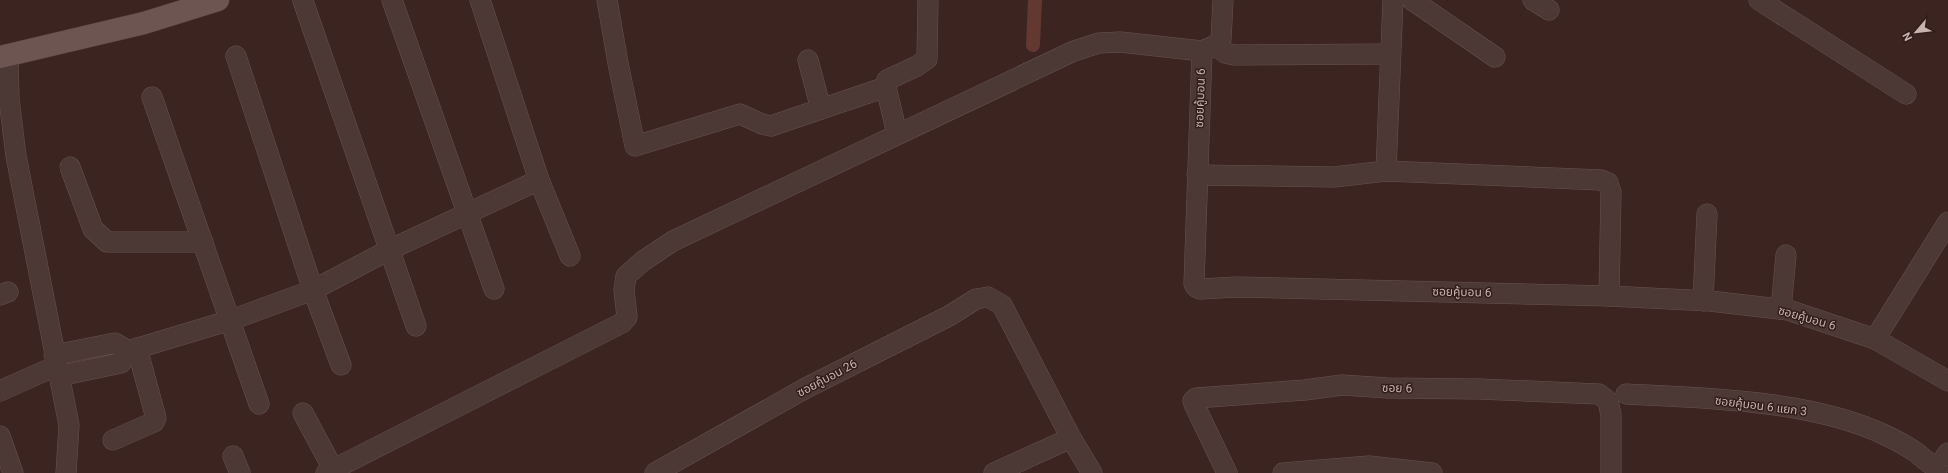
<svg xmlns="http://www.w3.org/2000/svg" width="1948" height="473" font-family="Roboto,'Noto Sans Thai',sans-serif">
<rect width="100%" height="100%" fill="#3c2420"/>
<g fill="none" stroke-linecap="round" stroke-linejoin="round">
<path stroke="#623831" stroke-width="14" d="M1033,45L1035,0"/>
<g stroke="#67534f" stroke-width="21">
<g id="minor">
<path d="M392,0L494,289"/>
<path d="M480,0L539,180L570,256"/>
<path d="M607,0L618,63L635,146L740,114L762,124L771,126L886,87"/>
<path d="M1412,0L1495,57"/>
<path d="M1533,0L1549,10"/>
<path d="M1759,0L1906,94"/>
<path d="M303,1L416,326"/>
<path d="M1216,45L1225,53L1234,55L1390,54"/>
<path d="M1202,51L1194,284L1196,287L1200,289L1237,287L1609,296L1710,301L1788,310L1875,339L1948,381"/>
<path d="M8,56L9,99L16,156L69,425L66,473"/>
<path d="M236,56L313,290L341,365"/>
<path d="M808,60L821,109"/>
<path d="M152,97L259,404"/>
<path d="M897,134L886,87L887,80L917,66L927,59L928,0"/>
<path d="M70,167L93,229L107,242H203"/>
<path d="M1386,171L1393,0"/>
<path d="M1197,175L1334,177L1386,171L1601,180L1608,183L1611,192L1609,296"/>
<path d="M0,295L8,292"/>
<path d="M1703,301L1707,214"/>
<path d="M1781,309L1786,255"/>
<path d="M1875,339L1948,222"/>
<path d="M128,351L231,320L313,290L389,250L539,180"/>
<path d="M54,355L115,343L128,351L121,363L59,376"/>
<path d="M0,391L56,366"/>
<path d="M1626,394C1706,398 1812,400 1885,435C1896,440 1907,446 1917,453C1923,458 1929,464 1936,467L1939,466L1948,453"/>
<path d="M303,413L333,469"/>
<path d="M0,436L13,473"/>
<path d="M113,440L154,422L156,418L137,348"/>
<path d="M233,456L240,473"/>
<path d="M326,473L622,323L627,317L624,290L626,276L643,261L673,241L1074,51L1099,43L1120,42L1202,51L1216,45L1221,40L1223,0"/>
<path d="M655,473L806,388L949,316L976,299L988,297L1002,305L1071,438L1092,473"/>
<path d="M994,473L1071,438"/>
<path d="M1227,473L1194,404L1193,401L1196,398L1305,390L1342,385L1388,388L1479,389L1599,394L1608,401L1611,415V473"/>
<path d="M1283,473L1369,466L1432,473"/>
</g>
</g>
<g stroke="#55413e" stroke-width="23">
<path id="major" d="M0,57L144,23L218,0"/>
</g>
<use href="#minor" stroke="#4c3834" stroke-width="20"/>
<use href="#major" stroke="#6d5652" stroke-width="22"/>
</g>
<g text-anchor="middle" stroke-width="3" stroke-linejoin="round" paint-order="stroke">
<g font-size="12" fill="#c8b4af" stroke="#311d1a">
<text transform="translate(1200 98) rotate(-88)" y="4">ซอยคู้บอน 6</text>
<text transform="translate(1462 292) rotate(1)" y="4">ซอยคู้บอน 6</text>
<text transform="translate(1807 318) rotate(16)" y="4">ซอยคู้บอน 6</text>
<text transform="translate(827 378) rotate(-28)" y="4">ซอยคู้บอน 26</text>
<text transform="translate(1397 388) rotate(1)" y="4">ซอย 6</text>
<text transform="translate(1761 406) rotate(7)" y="4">ซอยคู้บอน 6 แยก 3</text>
</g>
</g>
<g transform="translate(1916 32) rotate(242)" stroke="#311d1a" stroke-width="3" paint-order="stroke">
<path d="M0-3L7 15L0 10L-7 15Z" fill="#c8b4af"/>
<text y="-6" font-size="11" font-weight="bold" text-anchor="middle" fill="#c8b4af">N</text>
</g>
</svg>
